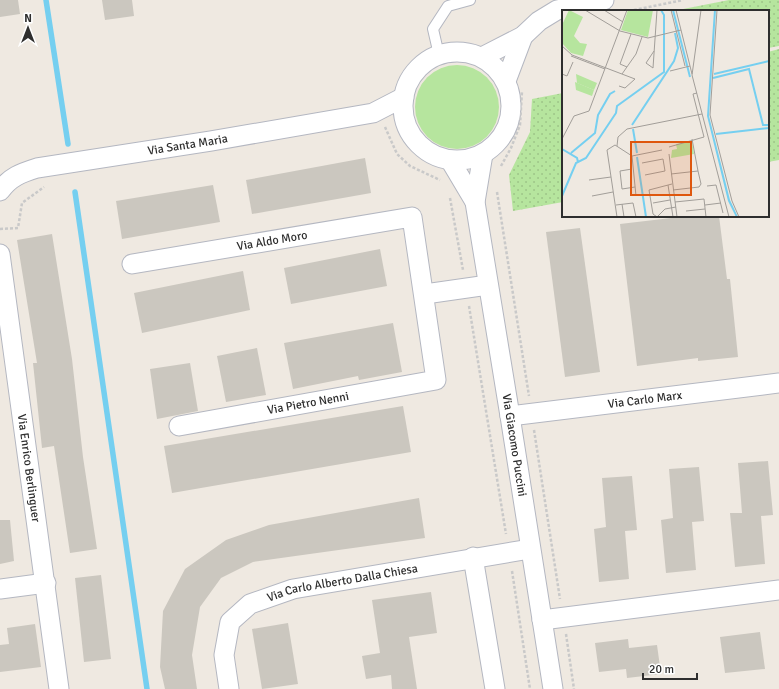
<svg xmlns="http://www.w3.org/2000/svg" width="779" height="689" font-family="Signika,sans-serif">
<defs>
<pattern id="park-dots" width="8" height="8" patternUnits="userSpaceOnUse"><rect width="8" height="8" fill="#b6e59e"/><path d="M2 2h.1M6 6h.1" fill="none" stroke="#9dc588" stroke-width="1.8" stroke-linecap="round"/></pattern>
</defs>
<rect width="100%" height="100%" fill="#efe9e1"/>
<g fill="url(#park-dots)">
<path d="M729,0H779V46L768,48V11H673Z"/>
<path d="M779,49V160L768,162V52Z"/>
<path d="M563,93V202L513,211L509,175L530,132L532,99Z"/>
</g>
<circle fill="#b6e59e" cx="457" cy="107" r="42"/>
<g fill="none" stroke-linecap="round" stroke-linejoin="round">
<g stroke="#75cff0" stroke-width="5.5">
<path d="M46,0L68,144"/>
<path d="M75,192L147,689"/>
</g>
</g>
<g fill="#cbc7bf">
<path d="M0,0H18L20,14L0,17Z"/>
<path d="M102,0H132L134,16L105,20Z"/>
<path d="M365,158L371,193L252,214L246,180Z"/>
<path d="M213,185L220,222L122,239L116,201Z"/>
<path d="M688,216H719L727,279H730L738,357L698,361V358L637,366L620,224Z"/>
<path d="M580,228L600,372L565,377L546,232Z"/>
<path d="M52,234L72,359L83,457L97,549L70,553L54,446L42,448L33,363H37L17,240Z"/>
<path d="M380,249L387,286L291,304L284,268Z"/>
<path d="M243,271L250,310L142,333L134,293Z"/>
<path d="M393,323L402,372L359,380L358,376L293,389L284,343Z"/>
<path d="M257,348L266,395L226,402L217,356Z"/>
<path d="M190,363L198,411L157,419L150,369Z"/>
<path d="M403,406L411,452L172,493L164,446Z"/>
<path d="M768,461L773,515L761,516L765,564L735,567L730,513H742L738,463Z"/>
<path d="M699,467L704,521L692,522L696,570L666,573L661,520L673,518L669,469Z"/>
<path d="M632,476L637,530L625,531L629,579L599,582L594,529L606,527L602,478Z"/>
<path d="M419,498L425,538L253,562L221,578L200,607L192,655L197,689H165L160,667L163,611L185,569L226,540L269,525Z"/>
<path d="M0,520H10L14,561L0,564Z"/>
<path d="M101,575L111,659L84,662L75,578Z"/>
<path d="M431,592L437,633L409,637L417,689H392L391,675L366,679L362,656L380,653L372,600Z"/>
<path d="M288,623L298,684L262,689L252,629Z"/>
<path d="M35,624L41,667L0,672V645L9,644L7,628Z"/>
<path d="M760,632L765,669L725,673L720,637Z"/>
<path d="M628,639L629,648L657,645L661,674L627,678L626,669L599,672L595,643Z"/>
</g>
<g fill="none" stroke-linecap="round" stroke-linejoin="round">
<g stroke="#b4b7c1" stroke-width="12">
<path id="lane" d="M439,55L433,29L448,6L470,0"/>
</g>
<g stroke="#b4b7c1" stroke-width="21">
<g id="street">
<circle cx="457" cy="106" r="54"/>
<path d="M482,57L523,36L539,21L557,10L604,0"/>
<path d="M506,81L523,36"/>
<path id="s1" d="M483,154L475,202L510,416L553,689"/>
<path d="M450,160L475,202"/>
<path id="s2" d="M0,191C10,177 21,173 37,168L211,141L373,113L404,97"/>
<path id="s3" d="M0,254L59,689"/>
<path id="s4" d="M132,264L412,217L436,380L179,426"/>
<path d="M425,294L488,285"/>
<path id="s5" d="M510,416L779,383"/>
<path d="M473,557L495,689"/>
<path d="M0,589L46,583"/>
<path d="M542,620L779,590"/>
<path id="s6" d="M229,689L224,655L230,622L250,604L293,589L530,549"/>
</g>
</g>
<g stroke="#c9c9c9" stroke-width="2.5" stroke-dasharray="3 2" stroke-linecap="butt">
<path d="M629,11L683,0"/>
<path d="M385,127L397,154L410,166L440,180"/>
<path d="M501,166L511,148L520,125L522,91"/>
<path d="M497,192L529,396"/>
<path d="M450,198L463,270"/>
<path d="M0,229L18,228L22,203L44,187"/>
<path d="M469,306L506,534"/>
<path d="M534,430L560,599"/>
<path d="M512,571L530,689"/>
<path d="M566,634L574,689"/>
</g>
<use href="#lane" stroke="#fff" stroke-width="10"/>
<use href="#street" stroke="#fff" stroke-width="19"/>
</g>
<g text-anchor="middle" stroke-width="3" stroke-linejoin="round" paint-order="stroke">
<g font-size="12" fill="#2e2e2e" stroke="#fff">
<text dy="4" stroke="none"><textPath href="#s2" startOffset="197">Via Santa Maria</textPath></text>
<text dy="4" stroke="none"><textPath href="#s4" startOffset="142">Via Aldo Moro</textPath></text>
<text dy="4" stroke="none"><textPath href="#s5" startOffset="136">Via Carlo Marx</textPath></text>
<text transform="translate(308 403) rotate(-10)" y="4">Via Pietro Nenni</text>
<text dy="4" stroke="none"><textPath href="#s1" startOffset="295">Via Giacomo Puccini</textPath></text>
<text dy="4" stroke="none"><textPath href="#s3" startOffset="216">Via Enrico Berlinguer</textPath></text>
<text dy="4" stroke="none"><textPath href="#s6" startOffset="190">Via Carlo Alberto Dalla Chiesa</textPath></text>
</g>
</g>
<g transform="translate(562 10)">
<rect width="207" height="207" fill="#efe9e1"/>
<path d="M14,64L35,73L32,80L15,73Z" fill="#b6e59e"/>
<path d="M7,0L21,7L12,26L18,33L25,34L21,46L9,43L0,33V15ZM66,0H91L86,27L59,20ZM13,72L32,80L30,86L14,80ZM130,131L132,144L109,148L110,140L115,139L114,134Z" fill="#b6e59e"/>
<path d="M152,0H154L147,106L168,190L176,207H174L166,191L145,106Z" fill="#75cff0"/>
<path fill="none" stroke="#75cff0" stroke-width="2" d="M111,0L128,67M152,64L207,51M151,68L187,59L201,115H207M70,115L112,51L116,38L113,23M71,119L75,143M154,124L207,118M0,139L15,148L16,152M9,143L33,123L36,105L48,84L53,81M75,147L84,207M0,186L14,153L24,148L54,103L55,96L102,62V5L99,0"/>
<path fill="none" stroke="#a29e99" stroke-width="1" d="M23,0L58,21L86,28L119,20M42,0L61,12M109,0L123,56M114,0L130,64M139,0L130,65L167,207M155,0L148,105L170,191L177,207M0,36L10,45L73,69L63,78L57,76M92,41L84,53L91,58L95,0M9,46L43,59M65,57L58,54L69,24M108,61L128,56M0,64L5,66L11,52M60,64L74,44L80,27M135,83L131,84L142,127M0,129L12,106L27,101L65,0M130,129L136,161M55,136L56,127L65,119L140,104M107,137L142,127M107,144L115,207M70,146L74,186M70,146L100,140M80,153L101,149L103,161L83,165M70,159L58,161L60,179L73,177M109,164L136,161L139,174L137,177L111,180M27,170L49,167M106,175L111,207M145,176L154,175L161,203M30,186L51,182M113,192L142,189L144,207M91,193L108,190M60,194L62,207M54,195L71,193L74,207M143,195L159,193M124,201L143,199M55,207L45,140L53,135L70,146M95,207L91,204L87,180L110,174M95,207L103,199L114,197"/>
<path fill="#df570e" fill-opacity="0.15" stroke="#df570e" stroke-width="2" d="M69,132H129V185H69Z"/>
<rect width="207" height="207" fill="none" stroke="#2e2e2e" stroke-width="2"/>
</g>
<g transform="translate(28 28)" stroke="#ffffff" stroke-width="3" paint-order="stroke">
<path d="M0-3L7 15L0 10L-7 15Z" fill="#2e2e2e"/>
<text y="-6" font-size="11" font-weight="bold" text-anchor="middle" fill="#2e2e2e">N</text>
</g>
<path d="M643 673v6h54v-6" fill="none" stroke="#2e2e2e" stroke-width="2"/>
<text x="649" y="673" font-size="12" fill="#2e2e2e" stroke="#ffffff" stroke-width="3" paint-order="stroke">20 m</text>
</svg>
